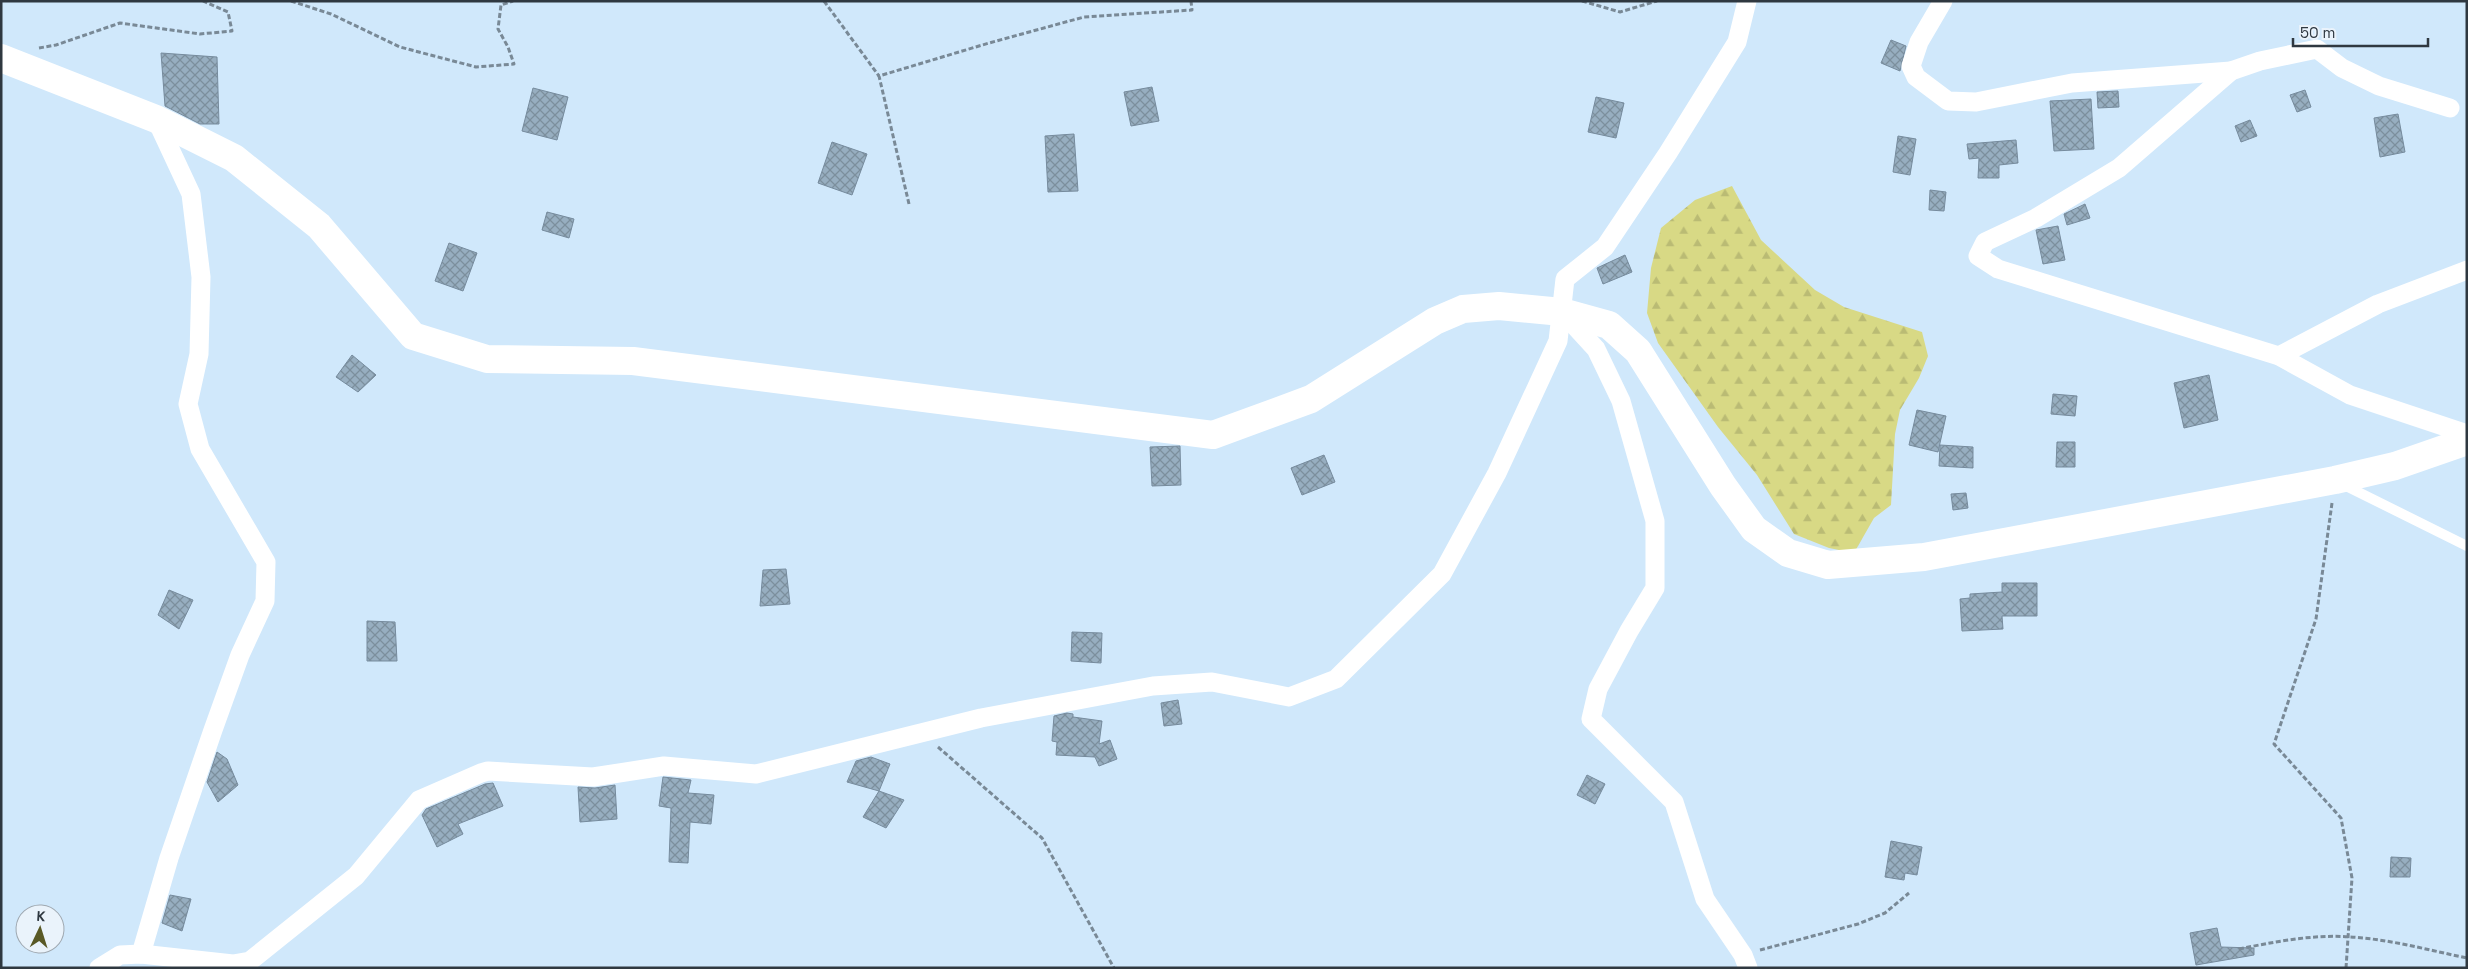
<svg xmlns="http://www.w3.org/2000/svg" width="2468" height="969" font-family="'Space Grotesk',sans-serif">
<defs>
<pattern id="forest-firs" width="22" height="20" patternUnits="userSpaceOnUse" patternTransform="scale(1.25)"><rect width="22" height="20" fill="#d8d985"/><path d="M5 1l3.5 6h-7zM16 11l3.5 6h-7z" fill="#babb74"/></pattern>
<pattern id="building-cross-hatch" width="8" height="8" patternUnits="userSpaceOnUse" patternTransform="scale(1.25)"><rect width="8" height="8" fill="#97aec0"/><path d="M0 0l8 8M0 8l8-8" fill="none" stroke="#7c8f9d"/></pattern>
</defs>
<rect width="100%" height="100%" fill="#d0e8fb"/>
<path fill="url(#forest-firs)" d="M1732,186L1761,240L1815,290L1844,307L1922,332L1928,356L1919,378L1900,410L1895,434L1891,505L1874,518L1854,553L1829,548L1794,534L1757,475L1718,427L1658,343L1647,313L1651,268L1661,228L1695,200Z"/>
<g fill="url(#building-cross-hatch)" stroke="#768b9d">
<path d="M1891,40L1906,46L1900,71L1881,63Z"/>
<path d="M161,53L217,57L219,124H200L165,106Z"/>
<path d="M1152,87L1159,121L1131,126L1124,92Z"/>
<path d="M533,88L568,97L557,140L522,131Z"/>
<path d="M2305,90L2311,107L2297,112L2290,95Z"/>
<path d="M2118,91L2119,107L2098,108L2097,92Z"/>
<path d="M1596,97L1624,103L1616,138L1588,132Z"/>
<path d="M2091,99L2094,149L2054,151L2050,101Z"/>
<path d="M2398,114L2405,152L2380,157L2374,118Z"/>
<path d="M2250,120L2257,136L2241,142L2235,126Z"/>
<path d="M1074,134L1078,191L1048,192L1045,136Z"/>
<path d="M1898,136L1916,139L1910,175L1893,172Z"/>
<path d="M2016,140L2018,163L1999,165V178H1978L1979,158L1969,159L1967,144Z"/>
<path d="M832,142L867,154L852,195L818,183Z"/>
<path d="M1930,190L1946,192L1944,211L1929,210Z"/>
<path d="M2085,204L2090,218L2067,225L2064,214Z"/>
<path d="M547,212L574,219L569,238L542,230Z"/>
<path d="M2058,226L2065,260L2043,264L2036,230Z"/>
<path d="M449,243L477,253L463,291L435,281Z"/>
<path d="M1625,255L1632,272L1603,284L1597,268Z"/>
<path d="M352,355L376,375L358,392L336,377Z"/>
<path d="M2209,375L2218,420L2184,428L2174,383Z"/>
<path d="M2053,394L2077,396L2075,416L2051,414Z"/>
<path d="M1917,410L1946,416L1938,452L1909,445Z"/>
<path d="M2057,442H2075V467H2056Z"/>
<path d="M1940,445L1973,447V468L1939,466Z"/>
<path d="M1180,446L1181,485L1152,486L1150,447Z"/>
<path d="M1324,455L1335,482L1302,495L1291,468Z"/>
<path d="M1966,493L1968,508L1953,510L1951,494Z"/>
<path d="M786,569L790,604L760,606L763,570Z"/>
<path d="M2002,583H2037V616H2002L2003,629L1962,631L1960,599L1970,598V594L2002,592Z"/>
<path d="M169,590L193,600L179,629L158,615Z"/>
<path d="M367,621L395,622L397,661H367Z"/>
<path d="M1072,632L1102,633L1101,663L1071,661Z"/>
<path d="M1178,700L1182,724L1164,726L1161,703Z"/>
<path d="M1067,713L1073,714V717L1102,721L1099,744L1110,740L1117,759L1099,766L1095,757L1056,755L1057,742L1052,741L1054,716Z"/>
<path d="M217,752L227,759L238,785L218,802L207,782Z"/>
<path d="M871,757L890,764L879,791L847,782L856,761Z"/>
<path d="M1587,775L1605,784L1595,804L1577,795Z"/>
<path d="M663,777L691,780L688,793L714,795L711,824L690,822L688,863L669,862L671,808L659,806Z"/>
<path d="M493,783L503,806L458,824L463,834L437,847L422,815L426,809L485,784Z"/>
<path d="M615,785L617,819L580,822L578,787L595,788Z"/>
<path d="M879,791L904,800L886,828L863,817Z"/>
<path d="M1891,841L1922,847L1917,875L1905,873L1904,880L1885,877Z"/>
<path d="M2391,857L2411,858L2410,877H2390Z"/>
<path d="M170,895L191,899L182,931L162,923Z"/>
<path d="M2217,928L2221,947L2254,948V955L2196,965L2190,933Z"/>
</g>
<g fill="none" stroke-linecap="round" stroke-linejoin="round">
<g stroke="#798996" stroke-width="3" stroke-dasharray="5 2.5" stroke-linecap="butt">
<path d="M291,1L331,14L400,47L476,67L514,64L508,47L498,29L501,5L513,1"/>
<path d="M824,1L879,76"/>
<path d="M1582,1L1620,12L1657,1"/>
<path d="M39,48L56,45L120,23L200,34L232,31L228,12L203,1"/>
<path d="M909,204L879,76L989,43L1084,17L1192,10L1191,1"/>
<path d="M2332,503L2316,619L2274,744L2341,818L2352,878L2346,968"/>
<path d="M938,747L1042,838L1114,968"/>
<path d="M2239,949C2274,942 2313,934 2350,937C2389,939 2428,950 2467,958"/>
<path d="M1760,950L1858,924L1885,913L1909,893"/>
</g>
<path stroke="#fff" stroke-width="10" d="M2342,484L2467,546"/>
<g stroke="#fff" stroke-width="19">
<path d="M1943,1L1919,42L1911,66L1916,77L1948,101L1976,102L2072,83L2231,71"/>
<path d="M2450,108L2379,86L2342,68L2317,49L2260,61L2231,71L2119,168L2036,218L1985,242L1978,256L1998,269L2279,356L2350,395L2467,434"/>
<path d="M1563,313L1596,349L1621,401L1655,521V588L1629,631L1598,689L1591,719L1674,802L1705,899L1743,955L1748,968"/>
<path d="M2279,356L2378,304L2467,270"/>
<path d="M141,954L169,858L213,730L240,655L265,601L266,562L200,449L188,404L199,354L201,277L191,194L156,119"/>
<path d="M99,968L120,955L141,954L233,964L250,961L356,876L419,800L481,773L488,771L593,777L664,766L756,774L981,718L1153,686L1212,682L1289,697L1336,679L1442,574L1497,473L1558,341L1565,279L1605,247L1668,153L1737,42L1747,1"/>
</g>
<path stroke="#fff" stroke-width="28" d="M1,58L156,119L234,158L319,226L413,336L487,359L633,361L1213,435L1311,399L1435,321L1463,309L1499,306L1562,312L1609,325L1638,351L1723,486L1754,529L1788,553L1828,565L1924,557L2335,480L2395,466L2467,441"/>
</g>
<rect width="2468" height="969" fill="none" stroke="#2f3840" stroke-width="5"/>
<g transform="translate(40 929) rotate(4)"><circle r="24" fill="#eaf3fb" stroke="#9fa8b0"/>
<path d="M0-4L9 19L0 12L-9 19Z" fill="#595926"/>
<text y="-8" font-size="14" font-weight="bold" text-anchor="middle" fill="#2f3840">K</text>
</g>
<path d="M2293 38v8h135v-8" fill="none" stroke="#2f3840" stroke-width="2.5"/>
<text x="2300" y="38" font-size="15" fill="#2f3840" stroke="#eaf3fb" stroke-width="4" paint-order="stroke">50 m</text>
</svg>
